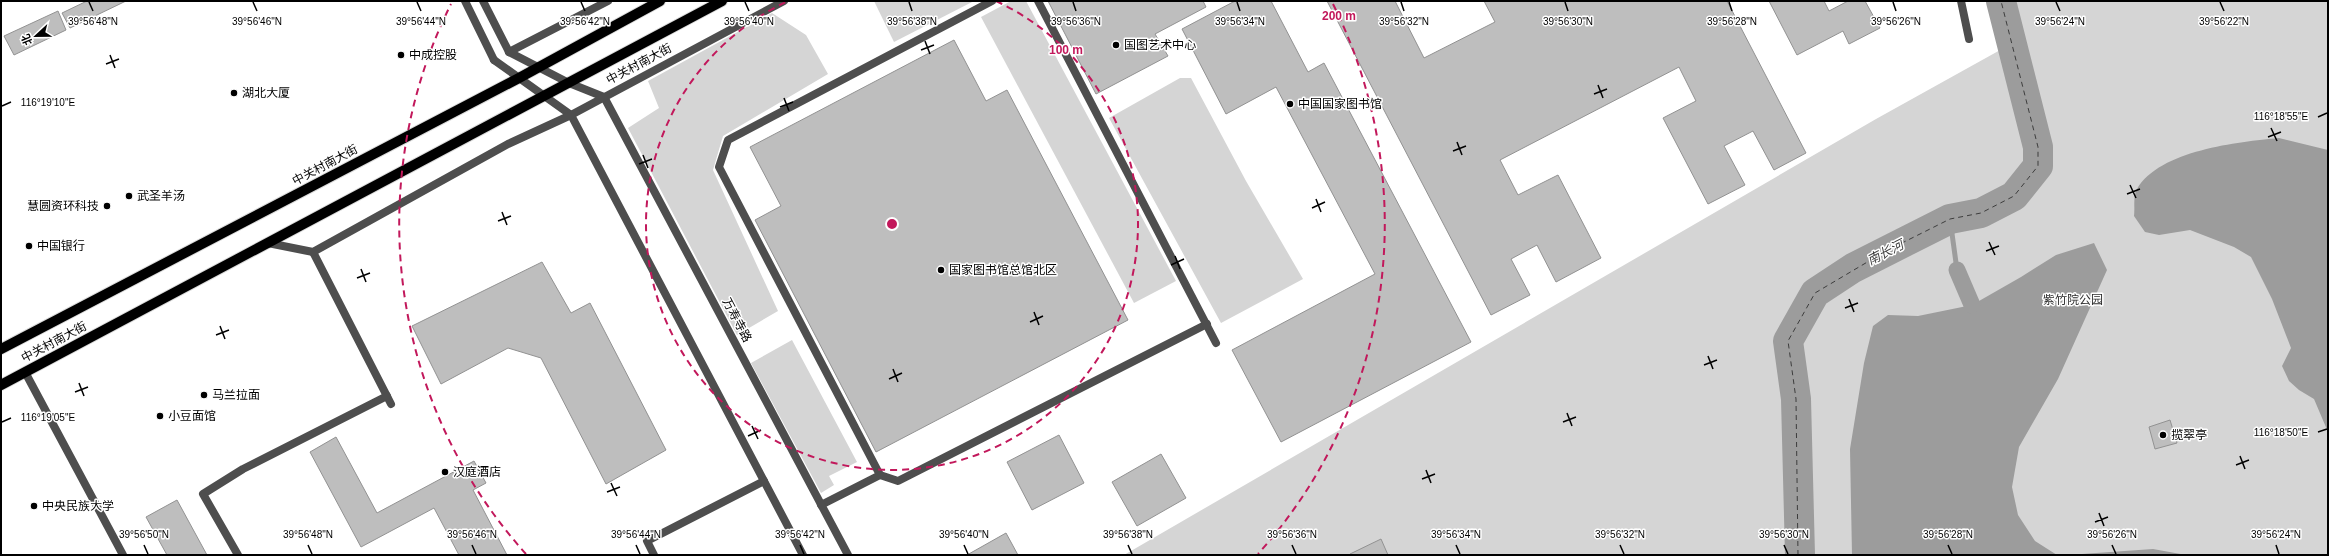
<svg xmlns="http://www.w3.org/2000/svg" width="2329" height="556" font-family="Arial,'Noto Sans SC',sans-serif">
<rect width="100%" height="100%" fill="#fff"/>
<g fill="#d5d5d5">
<path d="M874,1H974L894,42Z"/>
<path d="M1011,1H1026L1176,281L1134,303L981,17Z"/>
<path d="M1988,1H2328V555H1124L1876,119L2002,49Z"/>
<path d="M772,13L806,35L828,74L723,136L713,170L778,311L737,335L628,128L659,108L648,81Z"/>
<path d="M1180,78H1191L1246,181L1303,279L1221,323L1109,118Z"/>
<path d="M792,340L857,462L829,476L834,485L821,493L751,363Z"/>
</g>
<g fill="#9c9c9c">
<path d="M2279,138L2328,150V432L2314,399L2299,390L2289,381L2282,366L2291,348L2272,299L2251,257L2234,247L2190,230L2159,235L2145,232L2134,216C2135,209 2133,195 2137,189C2160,150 2238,142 2279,138Z"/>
<path d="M2094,243L2107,270L2058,379L2019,447L2012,487L2018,515L2035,541L2057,555H1852L1850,449L1864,363L1873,326L1888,315L1918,316L1972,305L2021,277L2056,255Z"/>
<path d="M2153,549L2186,555H2074L2082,554Z"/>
</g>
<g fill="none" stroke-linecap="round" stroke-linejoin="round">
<path stroke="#9c9c9c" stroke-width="5" d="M1950,219L1957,270"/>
<path stroke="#9c9c9c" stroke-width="17" d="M1957,270L1972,305"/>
<path stroke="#9c9c9c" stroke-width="30" d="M1800,555L1796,399L1788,341L1815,293L1853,268L1950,219L1981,213L2014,196L2038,166V147L2001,1"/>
<path stroke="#3d3d3d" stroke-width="1" stroke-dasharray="5 4" stroke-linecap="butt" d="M1798,555L1796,399L1788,341L1815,293L1886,251L1950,219L1981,213L2014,196L2038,166V147L2001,1"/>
</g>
<g fill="#bebebe" stroke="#929292">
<path d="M87,1H126L70,28L62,13Z"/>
<path d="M1048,1H1203L1206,7L1155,34L1168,56L1096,94Z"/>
<path d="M1235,1H1271L1308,72L1324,63L1471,342L1281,442L1232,350L1375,274L1276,87L1226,114L1182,29Z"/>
<path d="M1327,1H1395L1424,58L1495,22L1484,1H1727L1806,153L1774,170L1753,131L1724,146L1745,185L1708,204L1663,118L1696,101L1679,67L1500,160L1518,195L1558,175L1601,258L1556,282L1537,245L1511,259L1530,295L1491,315Z"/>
<path d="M1769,1H1824L1829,11L1848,1H1865L1880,28L1849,44L1843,31L1797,55Z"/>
<path d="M58,11L66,30L14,55L4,36Z"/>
<path d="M954,40L986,101L1007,90L1128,320L876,452L755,220L781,206L750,147Z"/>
<path d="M542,262L571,313L590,303L666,450L606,484L541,358L508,348L441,384L412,326Z"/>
<path d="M2170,420L2177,443L2155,449L2149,427Z"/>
<path d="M1059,435L1084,483L1032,510L1007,462Z"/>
<path d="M336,437L377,513L474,461L486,483L473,490L507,555H459L434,508L361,547L310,452Z"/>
<path d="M1161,454L1186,498L1137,526L1112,482Z"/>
<path d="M177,500L207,555H167L146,517Z"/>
<path d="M1006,533L1018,555H967Z"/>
<path d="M1381,539L1388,555H1351L1350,554Z"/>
</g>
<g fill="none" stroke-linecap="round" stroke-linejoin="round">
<g stroke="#dbdbdb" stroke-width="12">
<g id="primary">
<path d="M1,349L519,78L660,1"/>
<path d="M1,385L722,1"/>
</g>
</g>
<g stroke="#4e4e4e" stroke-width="8">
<path d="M992,1L728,140L719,167L880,475L898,481L1207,324"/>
<path d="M1038,1L1216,343"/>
<path d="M313,252L391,404"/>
<path d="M821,505L880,475"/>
<path d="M238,555L203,494L243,469L387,396"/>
<path d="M654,555L647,541L764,481"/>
</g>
<g stroke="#4e4e4e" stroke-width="8">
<path d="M465,1L494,60"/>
<path d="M483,1L509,52"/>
<path d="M1961,1L1969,39"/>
<path d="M25,372L123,555"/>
</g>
<g stroke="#4e4e4e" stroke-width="8">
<path d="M509,52L569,83L604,97L848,555"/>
<path d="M509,52L608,1"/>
<path d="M494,60L571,115L803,555"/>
<path d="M268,243L313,252L508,144L571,115L784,1"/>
</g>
<use href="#primary" stroke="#000" stroke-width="10"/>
</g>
<path fill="none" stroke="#000" stroke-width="1.5" d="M89,2L93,11M253,2L257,11M417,2L421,11M581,2L585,11M745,2L749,11M909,2L912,11M1073,2L1076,11M1237,2L1240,11M1401,2L1404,11M1565,2L1568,11M1729,2L1732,11M1893,2L1896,11M2056,2L2060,11M2220,2L2224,11M925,41L930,54M921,50L934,45M110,55L115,68M106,64L119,59M1598,85L1603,98M1594,94L1607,89M784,98L789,111M2,106L11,102M780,107L793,102M2318,117L2327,113M2271,128L2277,141M2268,137L2281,132M1457,142L1462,155M1453,151L1466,146M643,155L648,168M639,164L652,159M2130,185L2136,198M2127,194L2140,189M1316,199L1321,212M1312,208L1325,202M502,212L507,225M498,221L511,216M1989,242L1995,255M1986,251L1999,246M1175,256L1180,269M1171,265L1184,259M361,269L366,282M357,278L370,273M1849,299L1854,312M1845,308L1858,303M1034,312L1039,325M1030,322L1043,316M220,326L225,339M216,335L229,330M1708,356L1713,369M1704,365L1717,360M893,369L898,382M889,379L902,373M79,383L84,396M75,392L88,387M1567,413L1572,426M2,422L11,418M1563,422L1576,417M752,426L758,439M2318,432L2327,429M748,436L761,430M2240,456L2245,469M2236,465L2249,460M1426,470L1431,483M1422,479L1435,474M611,483L617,496M607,492L620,487M2099,513L2104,526M2095,522L2108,517M144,545L148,554M308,545L312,554M472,545L476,554M636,545L640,554M800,545L804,554M964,545L968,554M1128,545L1132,554M1292,545L1296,554M1456,545L1460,554M1620,545L1624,554M1784,545L1788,554M1948,545L1952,554M2112,545L2116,554M2276,545L2279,554"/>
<g fill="none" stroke="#c2185b" stroke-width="2" stroke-dasharray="7 5">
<path d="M996 1A246 246 0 1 1 788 1"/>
<path d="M526 554A493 493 0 0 1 451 4M1333 4A493 493 0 0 1 1258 554"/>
</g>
<g fill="#000" stroke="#fff" stroke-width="1.5">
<circle cx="1116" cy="45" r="4"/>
<circle cx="401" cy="55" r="4"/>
<circle cx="234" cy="93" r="4"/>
<circle cx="1290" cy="104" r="4"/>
<circle cx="129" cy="196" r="4"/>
<circle cx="107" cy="206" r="4"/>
<circle cx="29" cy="246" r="4"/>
<circle cx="941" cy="270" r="4"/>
<circle cx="204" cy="395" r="4"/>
<circle cx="160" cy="416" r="4"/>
<circle cx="2163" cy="435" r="4"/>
<circle cx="445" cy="472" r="4"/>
<circle cx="34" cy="506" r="4"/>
</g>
<g text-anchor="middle" stroke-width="3" stroke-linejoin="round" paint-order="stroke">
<g font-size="12" fill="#000" stroke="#fff" text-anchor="start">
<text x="1124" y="49">国图艺术中心</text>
<text x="409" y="59">中成控股</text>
<text x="242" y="97">湖北大厦</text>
<text x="1298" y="108">中国国家图书馆</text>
<text x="137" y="200">武圣羊汤</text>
<text x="99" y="210" text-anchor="end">慧圆资环科技</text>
<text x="37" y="250">中国银行</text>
<text x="949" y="274">国家图书馆总馆北区</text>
<text x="212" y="399">马兰拉面</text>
<text x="168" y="420">小豆面馆</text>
<text x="2171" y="439">揽翠亭</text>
<text x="453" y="476">汉庭酒店</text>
<text x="42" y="510">中央民族大学</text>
</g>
<g font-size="12" fill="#000" stroke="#fff">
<text transform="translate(639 64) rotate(-28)" y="4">中关村南大街</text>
<text transform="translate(325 165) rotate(-28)" y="4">中关村南大街</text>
<text transform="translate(737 320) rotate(62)" y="4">万寿寺路</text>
<text transform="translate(54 342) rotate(-28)" y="4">中关村南大街</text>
</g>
<g font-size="12" fill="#2c2c2c" stroke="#fff">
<text x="2073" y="304">紫竹院公园</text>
</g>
<g font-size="13" font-style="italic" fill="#3d3d3d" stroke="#fff">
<text transform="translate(1885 252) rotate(-27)" y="5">南长河</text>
</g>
</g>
<g font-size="10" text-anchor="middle" fill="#000" stroke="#fff" stroke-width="3" stroke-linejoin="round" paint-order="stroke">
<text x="93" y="25">39°56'48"N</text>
<text x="257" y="25">39°56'46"N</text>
<text x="421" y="25">39°56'44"N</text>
<text x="585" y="25">39°56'42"N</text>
<text x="749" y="25">39°56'40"N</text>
<text x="912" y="25">39°56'38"N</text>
<text x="1076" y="25">39°56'36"N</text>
<text x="1240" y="25">39°56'34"N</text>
<text x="1404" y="25">39°56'32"N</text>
<text x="1568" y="25">39°56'30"N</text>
<text x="1732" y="25">39°56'28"N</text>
<text x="1896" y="25">39°56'26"N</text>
<text x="2060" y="25">39°56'24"N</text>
<text x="2224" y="25">39°56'22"N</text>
<text x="48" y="106">116°19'10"E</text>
<text x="2281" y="120">116°18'55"E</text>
<text x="48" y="421">116°19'05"E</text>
<text x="2281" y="436">116°18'50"E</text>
<text x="144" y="538">39°56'50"N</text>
<text x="308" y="538">39°56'48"N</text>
<text x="472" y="538">39°56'46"N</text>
<text x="636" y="538">39°56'44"N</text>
<text x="800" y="538">39°56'42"N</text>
<text x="964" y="538">39°56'40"N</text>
<text x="1128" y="538">39°56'38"N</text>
<text x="1292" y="538">39°56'36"N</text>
<text x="1456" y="538">39°56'34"N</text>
<text x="1620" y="538">39°56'32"N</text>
<text x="1784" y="538">39°56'30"N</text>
<text x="1948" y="538">39°56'28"N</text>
<text x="2112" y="538">39°56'26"N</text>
<text x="2276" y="538">39°56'24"N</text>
</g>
<circle cx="892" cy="224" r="6" fill="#c2185b" stroke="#fff" stroke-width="2"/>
<g font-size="12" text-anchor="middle" font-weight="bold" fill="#c2185b" stroke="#fff" stroke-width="3" stroke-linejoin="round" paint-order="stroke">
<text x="1339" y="20">200 m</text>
<text x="1066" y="54">100 m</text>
</g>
<rect width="2329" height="556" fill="none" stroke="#000000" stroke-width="4"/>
<g transform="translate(36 36) rotate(248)" stroke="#ffffff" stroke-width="3" paint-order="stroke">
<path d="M0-3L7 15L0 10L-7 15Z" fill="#000000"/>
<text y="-6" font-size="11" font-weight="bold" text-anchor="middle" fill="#000000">北</text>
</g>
</svg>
